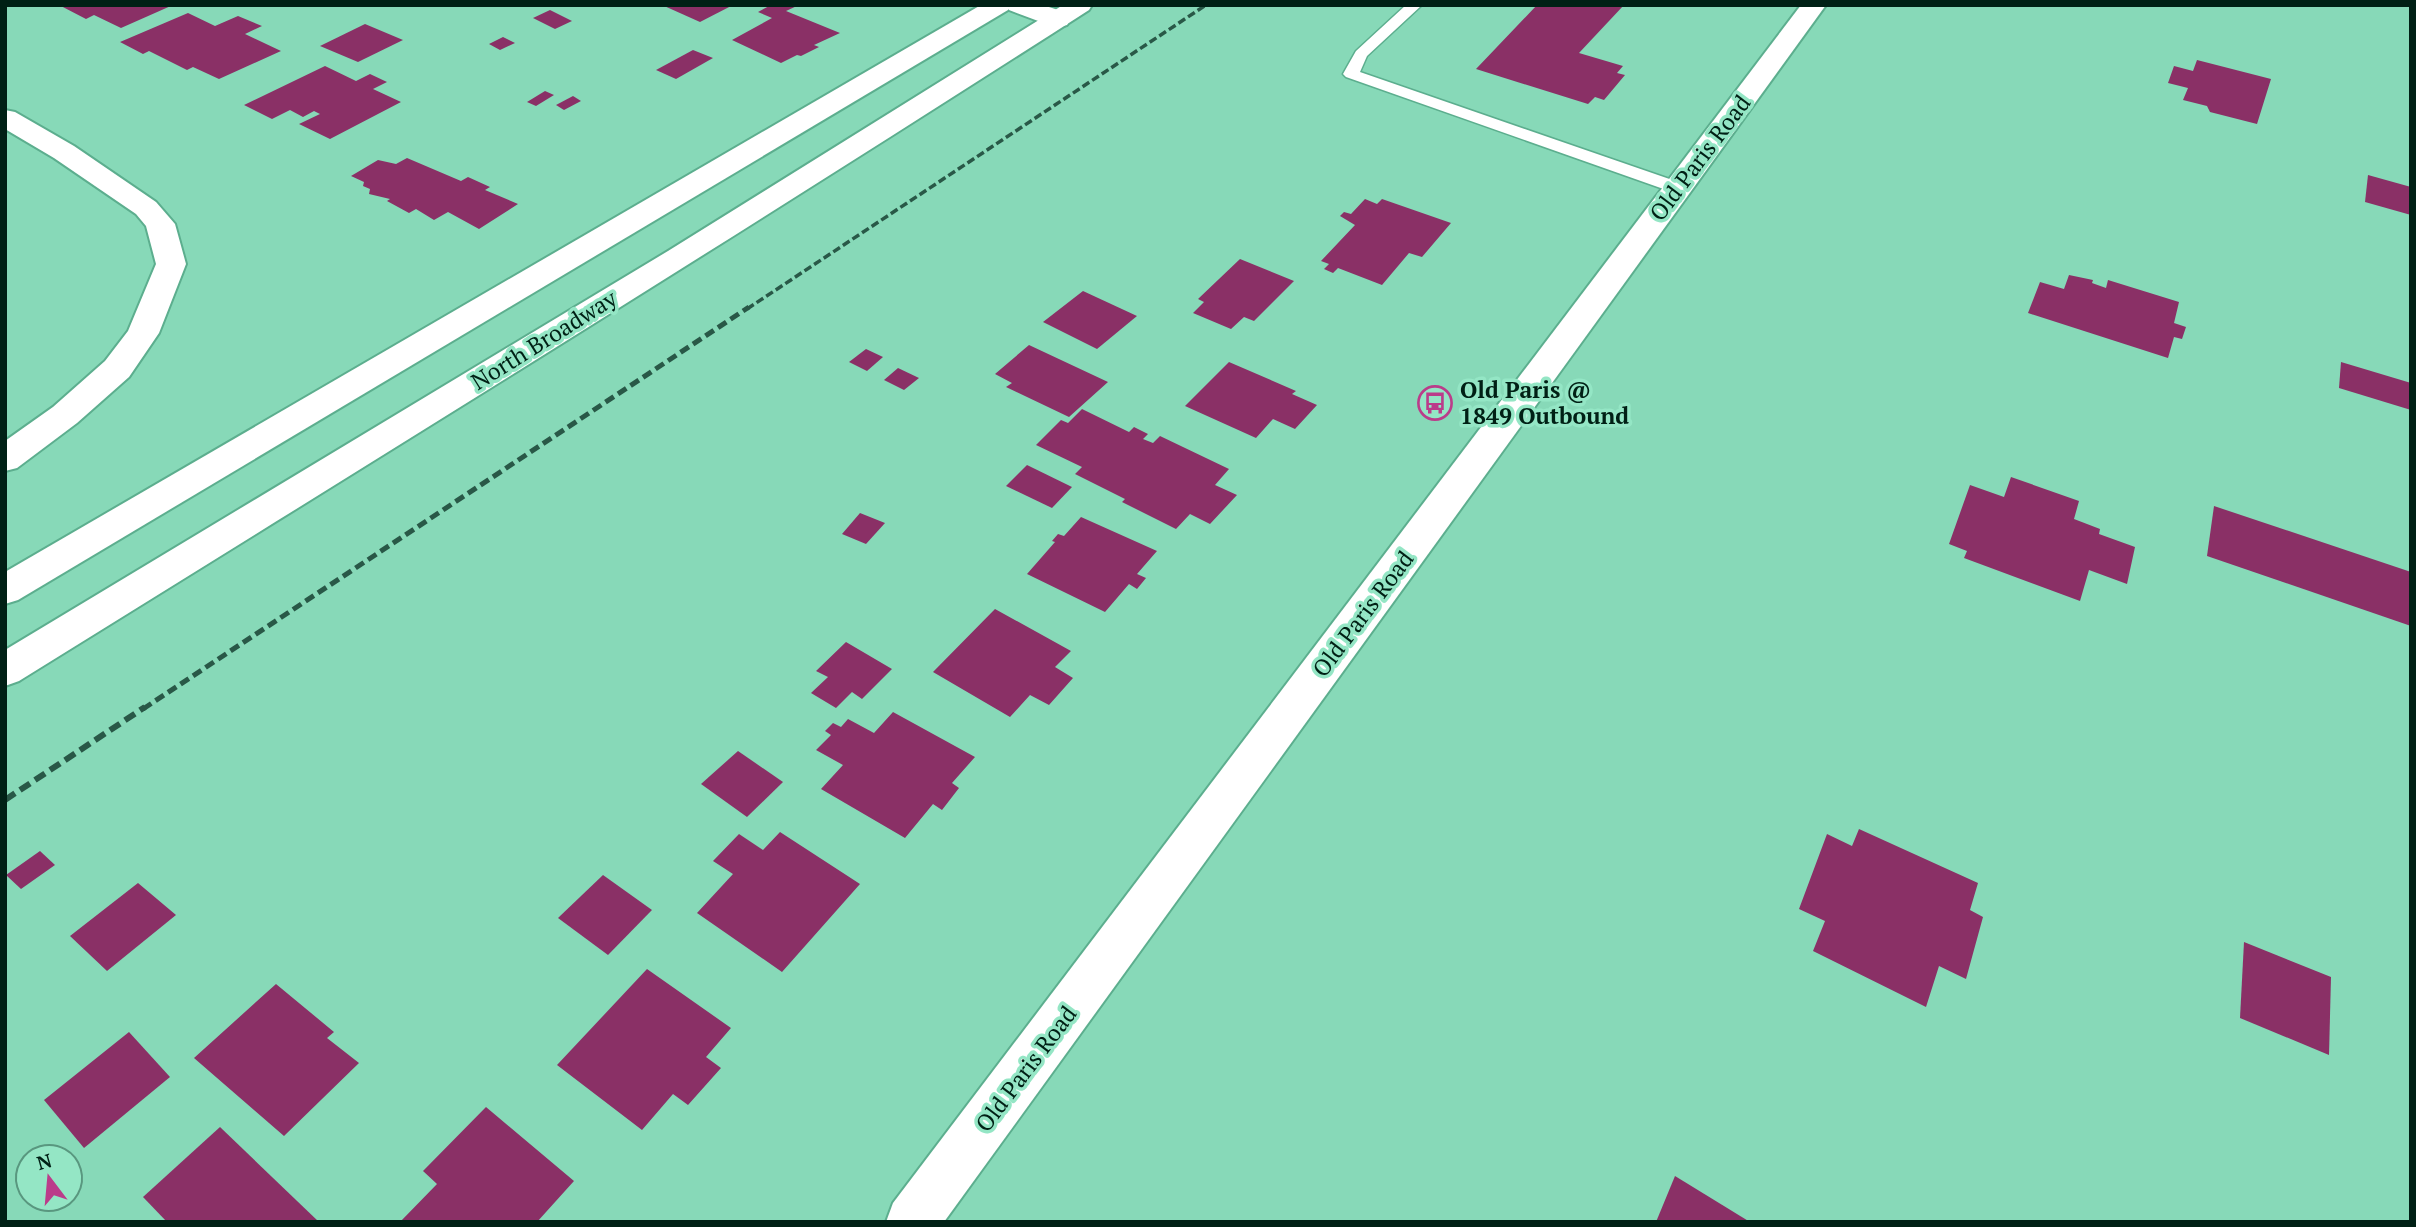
<svg xmlns="http://www.w3.org/2000/svg" width="2416" height="1227" font-family="'PT Serif',serif">
<rect width="100%" height="100%" fill="#87d9b8"/>
<g fill="#8a3066">
<path d="M59,5H173L121,28L94,15L86,19Z"/>
<path d="M662,5H733L700,22Z"/>
<path d="M771,5H799L786,11L840,33L814,45L819,47L801,56L797,55L781,63L732,40L772,18L758,12Z"/>
<path d="M1537,5H1624L1579,53L1623,66L1617,73L1625,75L1604,100L1595,97L1588,104L1476,69Z"/>
<path d="M550,10L572,21L555,29L533,18Z"/>
<path d="M188,13L215,26L238,16L262,26L245,34L281,51L219,79L193,67L187,70L149,51L143,54L120,42Z"/>
<path d="M365,24L403,40L358,62L320,46Z"/>
<path d="M503,37L515,43L500,50L489,44Z"/>
<path d="M693,50L713,58L676,79L656,70Z"/>
<path d="M2197,60L2271,79L2257,124L2210,112L2207,106L2183,100L2188,88L2168,83L2174,66L2193,71Z"/>
<path d="M325,66L356,81L370,74L387,82L373,89L401,102L330,139L299,124L320,114L314,111L303,117L290,110L272,119L244,105Z"/>
<path d="M545,91L554,95L536,106L527,102Z"/>
<path d="M573,96L581,101L564,110L556,105Z"/>
<path d="M407,158L461,181L468,177L490,187L485,190L518,204L479,229L448,212L434,220L416,209L409,213L387,201L390,199L369,194L370,189L363,186L364,182L351,176L378,160L396,164Z"/>
<path d="M2368,175L2411,187V215L2365,202Z"/>
<path d="M1365,199L1377,204L1382,199L1451,223L1422,257L1409,253L1382,285L1338,268L1333,273L1324,269L1329,264L1321,261L1355,225L1340,216L1344,212L1351,214Z"/>
<path d="M1240,259L1294,281L1254,321L1244,317L1231,329L1193,313L1204,302L1198,299Z"/>
<path d="M2069,275L2093,280L2092,283L2106,288L2108,280L2179,302L2174,323L2186,327L2182,339L2174,337L2168,358L2028,313L2040,282L2064,289Z"/>
<path d="M1083,291L1137,316L1097,349L1043,322Z"/>
<path d="M1029,345L1108,382L1069,417L1006,387L1012,383L995,374Z"/>
<path d="M866,349L883,357L867,371L849,362Z"/>
<path d="M1229,362L1296,391L1292,394L1317,405L1295,429L1273,419L1256,438L1185,406Z"/>
<path d="M2341,362L2411,383V410L2339,388Z"/>
<path d="M898,368L919,378L904,390L884,380Z"/>
<path d="M1082,409L1129,432L1134,427L1148,434L1143,439L1153,443L1160,436L1229,469L1215,485L1237,495L1210,524L1190,514L1176,529L1122,502L1125,499L1075,474L1082,467L1036,445L1061,420L1068,423Z"/>
<path d="M1027,465L1072,487L1052,508L1006,486Z"/>
<path d="M2011,477L2079,501L2074,519L2100,529L2099,534L2135,547L2127,584L2089,570L2080,601L1964,558L1967,551L1949,544L1970,485L2004,497Z"/>
<path d="M2214,506L2411,572V626L2207,556Z"/>
<path d="M860,513L885,523L866,544L842,534Z"/>
<path d="M1081,517L1157,551L1137,574L1146,578L1137,589L1129,584L1105,612L1027,574L1055,542L1052,541L1058,534L1064,536Z"/>
<path d="M995,609L1071,651L1055,667L1073,678L1049,705L1030,695L1010,717L933,672Z"/>
<path d="M846,642L892,669L862,699L852,692L836,708L811,693L828,677L816,671Z"/>
<path d="M893,712L975,757L952,783L959,788L942,810L933,804L905,838L821,789L843,765L816,750L831,735L825,731L833,723L841,727L848,719L874,733Z"/>
<path d="M738,751L783,782L747,817L701,784Z"/>
<path d="M1859,829L1978,883L1970,910L1983,917L1966,979L1939,966L1926,1007L1813,951L1825,921L1799,909L1827,834L1852,846Z"/>
<path d="M780,832L860,884L782,972L697,913L733,874L713,861L739,834L763,850Z"/>
<path d="M40,851L55,865L21,889L6,875Z"/>
<path d="M603,875L652,910L608,955L558,918Z"/>
<path d="M138,883L176,915L107,971L70,936Z"/>
<path d="M2244,942L2331,977L2329,1055L2240,1018Z"/>
<path d="M647,969L731,1028L706,1057L721,1068L688,1105L673,1094L642,1130L557,1065Z"/>
<path d="M276,984L334,1032L327,1038L359,1063L284,1136L194,1058Z"/>
<path d="M129,1032L170,1077L84,1148L44,1100Z"/>
<path d="M486,1107L574,1181L537,1222H400L437,1184L423,1171Z"/>
<path d="M220,1127L319,1222H167L143,1197Z"/>
<path d="M1675,1176L1750,1222H1656Z"/>
</g>
<g fill="none" stroke-linecap="round" stroke-linejoin="round">
<g stroke="#5cae8e" stroke-width="3">
<path id="service" d="M1406,5H1422L1367,56L1360,72L1684,184L1686,188L1678,193L1672,192L1346,77L1343,74L1356,51Z"/>
</g>
<g stroke="#5cae8e" stroke-width="4">
<g id="minor">
<path d="M1006,5C1026,5 1058,2 1070,20L1067,25L1058,27L1049,25L1009,10Z"/>
<path d="M5,110L15,112L74,146L156,202L175,224L186,264L159,333L129,377L77,423L17,468L5,471V441L53,407L105,361L128,331L156,264L146,226L136,214L54,158L5,129Z"/>
</g>
</g>
<g stroke="#5cae8e" stroke-width="4">
<path id="tertiary" d="M1801,5H1826L944,1222H886L893,1203Z"/>
</g>
<g stroke="#5cae8e" stroke-width="4">
<g id="trunk">
<path d="M981,5H1011L1008,10L18,600L5,604V572Z"/>
<path d="M1063,5H1092L1089,10C734,238 377,459 19,681L5,686V650L668,251Z"/>
</g>
</g>
<use href="#service" fill="#fff" fill-rule="evenodd"/>
<use href="#minor" fill="#fff" fill-rule="evenodd"/>
<use href="#tertiary" fill="#fff" fill-rule="evenodd"/>
<use href="#trunk" fill="#fff" fill-rule="evenodd"/>
<path stroke="#295847" stroke-width="3.5" stroke-dasharray="8 3.5" stroke-linecap="butt" d="M747,309L1206,5"/>
<path stroke="#295847" stroke-width="5" stroke-dasharray="10 5" stroke-linecap="butt" d="M143,709L749,307"/>
<path stroke="#295847" stroke-width="6" stroke-dasharray="12 6" stroke-linecap="butt" d="M5,800L145,707"/>
</g>
<defs>
<g id="bus-ring" transform="scale(1.75)"><circle r="9.5" fill="#94e6c5" stroke="#bb3c8a" stroke-width="1.5"/><path d="M-5-6H5V4H4V6H2V4H-2V6H-4V4H-5ZM-3.5-4V0h7V-4ZM-3.5 1.2v1.5H-2V1.2ZM2 1.2v1.5H3.5V1.2Z" fill="#bb3c8a"/></g>
</defs>
<g fill-rule="evenodd">
<use href="#bus-ring" x="1435" y="403"/>
</g>
<g text-anchor="middle" stroke-width="7" stroke-linejoin="round" paint-order="stroke">
<g font-size="23" fill="#002015" stroke="#94e6c5">
<text transform="translate(1700 158) rotate(-53)" y="8">Old Paris Road</text>
<text transform="translate(544 340) rotate(-32)" y="8">North Broadway</text>
<text transform="translate(1363 614) rotate(-53)" y="8">Old Paris Road</text>
<text transform="translate(1026 1069) rotate(-53)" y="8">Old Paris Road</text>
</g>
<g font-size="23" font-weight="bold" fill="#002015" stroke="#94e6c5" text-anchor="start">
<text x="1460" y="398">Old Paris @<tspan x="1460" dy="26">1849 Outbound</tspan></text>
</g>
</g>
<rect width="2416" height="1227" fill="none" stroke="#002015" stroke-width="14"/>
<g transform="translate(49 1178) rotate(344)"><circle r="33" fill="#94e6c5" stroke="#59977f" stroke-width="2"/>
<path d="M0-5L12 26L0 18L-12 26Z" fill="#bb3c8a"/>
<text y="-10" font-size="19" font-weight="bold" text-anchor="middle" fill="#002015">N</text>
</g>
</svg>
